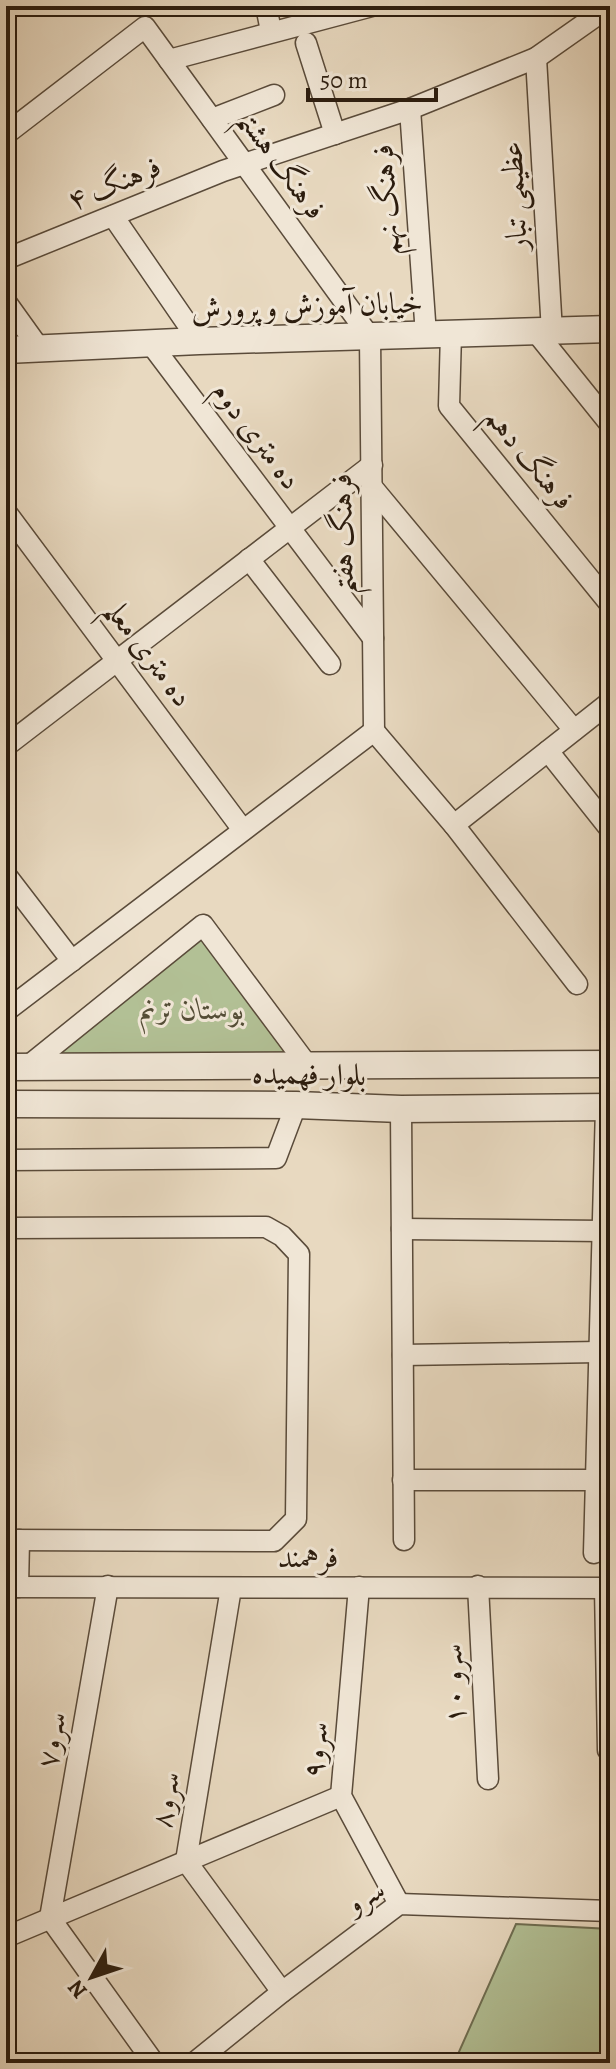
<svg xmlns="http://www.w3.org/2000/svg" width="616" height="2069" font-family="Alegreya,Amiri,serif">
<rect width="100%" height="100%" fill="#e8d9c0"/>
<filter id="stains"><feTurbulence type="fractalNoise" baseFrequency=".0025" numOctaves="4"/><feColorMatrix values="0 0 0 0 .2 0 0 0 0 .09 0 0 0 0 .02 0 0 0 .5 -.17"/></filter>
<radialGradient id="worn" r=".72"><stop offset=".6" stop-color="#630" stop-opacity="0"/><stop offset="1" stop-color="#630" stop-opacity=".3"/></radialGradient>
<g fill="#b2c095" stroke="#6e6e52" stroke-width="2">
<path d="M201,939L292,1058L51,1060Z"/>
<path d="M516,1924L610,1929V2063H454Z"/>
</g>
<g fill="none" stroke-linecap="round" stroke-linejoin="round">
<g stroke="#5a4b3a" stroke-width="23">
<g id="minor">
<path d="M266,6L271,31"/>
<path d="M306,43L335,134"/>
<path d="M536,58L552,332"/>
<path d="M169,60L372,6"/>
<path d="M410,109L426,335"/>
<path d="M212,119L274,95"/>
<path d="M6,134L145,27L370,337L374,731"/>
<path d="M113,216L199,341"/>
<path d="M6,259L223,171L410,109L536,58L610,6"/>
<path d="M6,302L39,348"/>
<path d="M536,332L610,424"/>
<path d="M451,333L449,406L610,604"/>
<path d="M151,344L373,638"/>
<path d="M372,487L574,730"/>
<path d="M6,512L243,830"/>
<path d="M249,559L330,664"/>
<path d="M374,731L454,825L577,984"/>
<path d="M6,746L372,465"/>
<path d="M548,751L610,829"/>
<path d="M454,825L610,702"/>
<path d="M6,875L72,961"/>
<path d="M6,1011L374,731"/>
<path d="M27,1067L203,925L308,1066"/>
<path d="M401,1109L404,1540"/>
<path d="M6,1160L276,1158L296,1105"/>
<path d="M6,1228L266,1227L282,1236L299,1254L296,1519L274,1541L6,1540"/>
<path d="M402,1229L603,1231"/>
<path d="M403,1355L599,1352"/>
<path d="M403,1480H594"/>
<path d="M594,1553L606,1107"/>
<path d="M108,1586L50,1918L154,2063"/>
<path d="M478,1586L488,1779"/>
<path d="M6,1587L610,1588"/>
<path d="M18,1587L19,1540"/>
<path d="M359,1587L341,1796L399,1904"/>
<path d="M231,1588L186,1861L282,1992"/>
<path d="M605,1588L608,1750"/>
<path d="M6,1937L341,1796"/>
<path d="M194,2063L282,1992L399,1904L610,1911"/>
</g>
</g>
<g stroke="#5a4b3a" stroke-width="29">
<g id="tertiary">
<path d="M6,350L199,341L610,329"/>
<path d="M6,1067L610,1064"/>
<path d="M6,1104L296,1105L401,1109L610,1107"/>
</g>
</g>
<use href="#minor" stroke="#f0e6d6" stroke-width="20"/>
<use href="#tertiary" stroke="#f0e6d6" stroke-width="26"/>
</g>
<g text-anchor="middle" stroke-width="6" stroke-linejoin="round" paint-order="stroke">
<g font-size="30" fill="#2b1c0e" stroke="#f0e6d6">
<text transform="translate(282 164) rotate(54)" y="10">فرهنگ هشتم</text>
<text transform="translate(114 183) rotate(-22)" y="10">فرهنگ ۴</text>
<text transform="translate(514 196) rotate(-93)" y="10">عظیمی تبار</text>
<text transform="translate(386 200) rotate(-94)" y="10">فرهنگ نهم</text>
<text transform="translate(307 306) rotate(-2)" y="10">خیابان آموزش و پرورش</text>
<text transform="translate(257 435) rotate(53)" y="10">ده متری دوم</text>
<text transform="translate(530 458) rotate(51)" y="10">فرهنگ دهم</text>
<text transform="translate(342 534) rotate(-91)" y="10">فرهنگ هفتم</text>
<text transform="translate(149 653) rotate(53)" y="10">ده متری معلم</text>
<text transform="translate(309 1074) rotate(1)" y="10">بلوار فهمیده</text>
<text x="308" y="1567">فرهمند</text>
<text transform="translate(453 1684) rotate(-93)" y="10">سرو ۱۰</text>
<text transform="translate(51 1740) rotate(-80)" y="10">سرو۷</text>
<text transform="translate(315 1750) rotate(-85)" y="10">سرو۹</text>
<text transform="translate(165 1800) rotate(-81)" y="10">سرو۸</text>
<text transform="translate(365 1896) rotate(-31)" y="10">سرو</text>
</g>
<g font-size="30" font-style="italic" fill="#544d36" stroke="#f0e6d6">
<text x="192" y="1019">بوستان ترنم</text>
</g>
</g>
<rect width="616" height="2069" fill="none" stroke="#e8d9c0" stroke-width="32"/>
<rect x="8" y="8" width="600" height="2053" fill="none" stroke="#2b1c0e" stroke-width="4"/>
<rect x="16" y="16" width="584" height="2037" fill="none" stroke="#2b1c0e" stroke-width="2"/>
<g transform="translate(92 1977) rotate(230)" stroke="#f0e6d6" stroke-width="6" paint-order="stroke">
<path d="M0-6L14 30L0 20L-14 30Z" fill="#2b1c0e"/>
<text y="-12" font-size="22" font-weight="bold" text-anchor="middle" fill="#2b1c0e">N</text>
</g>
<path d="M308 88v12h128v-12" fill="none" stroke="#2b1c0e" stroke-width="4"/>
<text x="320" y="88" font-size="24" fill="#2b1c0e" stroke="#f0e6d6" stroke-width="6" paint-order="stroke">50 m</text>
<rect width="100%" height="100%" filter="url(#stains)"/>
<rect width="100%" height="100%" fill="url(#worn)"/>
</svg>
